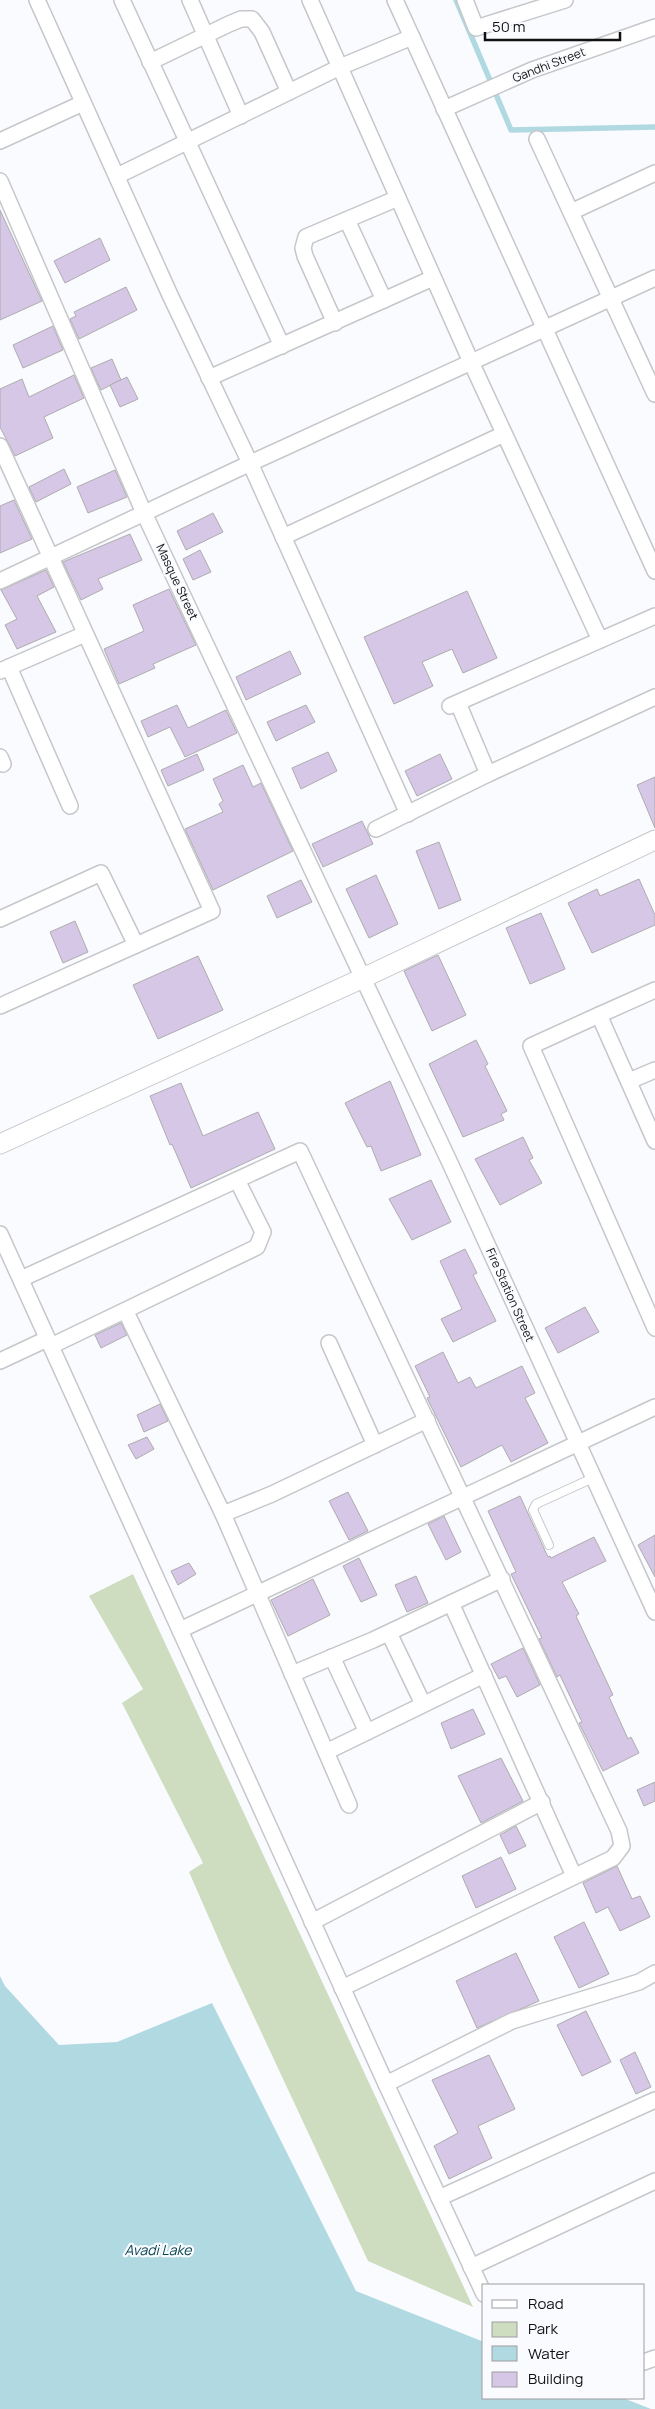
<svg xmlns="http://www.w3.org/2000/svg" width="655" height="2409" font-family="Manrope,sans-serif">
<rect width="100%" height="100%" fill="#fafbfe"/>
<path fill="#cedcc0" d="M133,1574L473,2307L368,2261L228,1961L189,1872L203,1863L122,1703L143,1689L89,1596Z"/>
<path fill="#b1d9e1" d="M0,1976L5,1986L59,2045L117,2042L212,2003L356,2291L484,2342V2398H623L651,2409H0Z"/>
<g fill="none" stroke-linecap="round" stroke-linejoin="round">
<path stroke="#b1d9e1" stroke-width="5.5" d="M456,0L511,130L655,127"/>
</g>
<g fill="#d5c7e5" stroke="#aeacaf">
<path d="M0,210L42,301L0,320Z"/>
<path d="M100,238L110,260L65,283L54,261Z"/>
<path d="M126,287L137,310L79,339L70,319L76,316L74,312Z"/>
<path d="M53,326L63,350L23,368L13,345Z"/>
<path d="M112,359L121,380L101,390L91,368Z"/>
<path d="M74,375L84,398L44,417L53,438L15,456L0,427V389L22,379L29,397Z"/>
<path d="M127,377L138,399L120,407L110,385Z"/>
<path d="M64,469L71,484L36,502L29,487Z"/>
<path d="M115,470L127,497L88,513L77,487Z"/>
<path d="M14,500L32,539L0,553V506Z"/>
<path d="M213,513L223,532L186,550L177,531Z"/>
<path d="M130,534L142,560L98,579L103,589L81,600L63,562Z"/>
<path d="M200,550L211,572L193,580L183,559Z"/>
<path d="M46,570L54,587L37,596L56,632L17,649L5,625L17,619L1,590Z"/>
<path d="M169,589L196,645L153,664L155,668L119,684L104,649L144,631L133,605Z"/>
<path d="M467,591L497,658L463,673L452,649L422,662L433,686L394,704L364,637Z"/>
<path d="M290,651L301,674L246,700L236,677Z"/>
<path d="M177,705L188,728L226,710L237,733L185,757L170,727L148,737L141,721Z"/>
<path d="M306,705L315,722L276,741L267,722Z"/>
<path d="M328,752L337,771L301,789L292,768Z"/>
<path d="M197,754L204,770L168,786L161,770Z"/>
<path d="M440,754L452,779L417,796L405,771Z"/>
<path d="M243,765L253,787L261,783L293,851L213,890L185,829L223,812L219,804L223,801L213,779Z"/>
<path d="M655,777V828L637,785Z"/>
<path d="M362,821L373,844L323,867L312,844Z"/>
<path d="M439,842L461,900L439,909L416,851Z"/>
<path d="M376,875L398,924L369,938L346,889Z"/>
<path d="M639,879L655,915V925L592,953L568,903L597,889L600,896Z"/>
<path d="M301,880L312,902L277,918L267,896Z"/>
<path d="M541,913L565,969L530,984L506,928Z"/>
<path d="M75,921L88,952L63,963L50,932Z"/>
<path d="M438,955L466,1015L432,1031L404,971Z"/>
<path d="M198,956L223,1010L158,1039L133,985Z"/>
<path d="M476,1040L488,1064L485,1066L507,1111L501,1114L504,1120L463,1137L429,1064Z"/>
<path d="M390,1081L421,1155L381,1171L371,1146L367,1147L345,1103Z"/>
<path d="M181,1083L203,1136L258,1112L275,1149L191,1188L172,1144L170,1145L150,1096Z"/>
<path d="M523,1137L533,1158L529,1160L542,1183L500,1205L475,1159Z"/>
<path d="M431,1180L451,1222L412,1240L389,1199Z"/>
<path d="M465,1249L477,1273L473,1275L496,1321L453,1342L441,1319L462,1309L440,1261Z"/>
<path d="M585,1307L599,1332L558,1353L545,1328Z"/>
<path d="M121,1323L127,1335L101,1348L95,1335Z"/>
<path d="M443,1352L458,1383L470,1377L476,1388L522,1366L535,1393L525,1398L548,1443L511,1462L502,1445L461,1467L427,1398L430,1397L415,1366Z"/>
<path d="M160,1404L168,1421L144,1432L137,1415Z"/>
<path d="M147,1437L154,1449L136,1459L128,1445Z"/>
<path d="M348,1492L368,1531L349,1540L329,1501Z"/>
<path d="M520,1496L548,1557L550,1556L551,1558L594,1537L606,1561L562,1582L579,1614L576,1616L613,1695L609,1697L628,1739L631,1737L639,1753L603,1771L579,1723L582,1722L560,1675L557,1677L539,1639L542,1638L511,1574L516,1572L488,1511Z"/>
<path d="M444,1516L461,1552L446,1560L428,1524Z"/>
<path d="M655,1535V1577L638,1545Z"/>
<path d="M359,1558L377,1595L361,1602L343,1566Z"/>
<path d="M189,1563L196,1574L178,1585L171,1571Z"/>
<path d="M416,1576L428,1603L407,1612L395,1585Z"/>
<path d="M313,1579L330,1615L288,1636L271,1600Z"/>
<path d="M523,1648L540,1685L517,1697L506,1676L499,1679L491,1664Z"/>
<path d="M473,1709L485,1734L451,1749L441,1723Z"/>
<path d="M501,1758L523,1801L481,1823L458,1776Z"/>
<path d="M655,1782V1801L644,1806L637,1790Z"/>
<path d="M516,1826L526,1846L509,1854L500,1835Z"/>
<path d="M501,1857L516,1889L476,1908L462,1876Z"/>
<path d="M617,1866L632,1899L640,1896L650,1917L620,1931L608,1907L596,1913L583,1883Z"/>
<path d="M584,1922L609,1974L579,1988L554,1937Z"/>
<path d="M516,1953L539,2001L477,2028L456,1981Z"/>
<path d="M586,2011L611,2062L582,2076L557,2025Z"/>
<path d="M635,2052L651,2087L636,2094L620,2060Z"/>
<path d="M489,2055L515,2109L478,2126L492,2158L449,2179L434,2146L458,2133L432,2080Z"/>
</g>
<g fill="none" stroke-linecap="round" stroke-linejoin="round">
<g stroke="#c6c7ca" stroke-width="10">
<path id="service" d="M549,1545L533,1510L536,1504L593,1478"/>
</g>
<g stroke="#c6c7ca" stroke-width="18">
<g id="minor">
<path d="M37,0L170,295L250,463L408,814"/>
<path d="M122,0L282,346"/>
<path d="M190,0L241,116"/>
<path d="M310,0L471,362L600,640"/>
<path d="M395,0L655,571"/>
<path d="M465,0L476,28L565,0"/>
<path d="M150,62L229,24L241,19H252L262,32L289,92"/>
<path d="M444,109L532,70L655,27"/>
<path d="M537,139L655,394"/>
<path d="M0,141L83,103"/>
<path d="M117,176L340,67L412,37"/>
<path d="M0,181L144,513L450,1163L655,1612"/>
<path d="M571,212L655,173"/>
<path d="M347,220L384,300"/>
<path d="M335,323L305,256L303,248L306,237L398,198"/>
<path d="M209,378L433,278"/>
<path d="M0,446L212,911L0,1006"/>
<path d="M283,537L504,434"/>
<path d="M0,581L242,467L655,278"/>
<path d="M9,667L70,806"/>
<path d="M0,671L85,634"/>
<path d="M458,703L488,774"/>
<path d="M450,706L655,616"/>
<path d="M0,757L3,764"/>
<path d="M376,829L488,774L655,697"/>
<path d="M0,919L101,873L136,945"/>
<path d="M599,1015L655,990"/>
<path d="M629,1081L655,1070"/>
<path d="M655,1141L599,1015L531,1046L655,1328"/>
<path d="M0,1234L386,2084L512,2021L639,1982L655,1973"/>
<path d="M21,1279L300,1151L619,1831L622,1846L613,1858L342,1988"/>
<path d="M126,1312L223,1514L349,1805"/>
<path d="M329,1343L375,1445"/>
<path d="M51,1346L257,1247L263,1232L237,1180"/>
<path d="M0,1361L47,1339"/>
<path d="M223,1514L272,1494L427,1420"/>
<path d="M451,1603L574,1876"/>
<path d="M180,1630L655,1407"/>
<path d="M389,1633L423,1704"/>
<path d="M332,1657L367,1732"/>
<path d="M292,1674L373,1640L502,1579"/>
<path d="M326,1752L484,1675"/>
<path d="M312,1922L542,1802"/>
<path d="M386,2084L484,2294"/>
<path d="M439,2198L655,2100"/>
<path d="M471,2267L655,2181"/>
<path d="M644,2362L655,2358"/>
</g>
</g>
<g stroke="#c6c7ca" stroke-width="21">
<path id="tertiary" d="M0,1144L363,978L655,840"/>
</g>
<use href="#service" stroke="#fff" stroke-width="8"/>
<use href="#minor" stroke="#fff" stroke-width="15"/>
<use href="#tertiary" stroke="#fff" stroke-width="19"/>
</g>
<g text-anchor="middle" stroke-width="4.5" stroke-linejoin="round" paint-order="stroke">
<g font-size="12" fill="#121213" stroke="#fafbfe">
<text transform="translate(549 65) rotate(-21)" y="4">Gandhi Street</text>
<text transform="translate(177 582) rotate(65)" y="4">Masque Street</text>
<text transform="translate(510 1295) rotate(66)" y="4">Fire Station Street</text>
</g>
<g font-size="14" font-style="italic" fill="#09454f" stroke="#fafbfe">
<text x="158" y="2255">Avadi Lake</text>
</g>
</g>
<rect x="482" y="2284" width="162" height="115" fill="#fafbfe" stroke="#9d9ea0"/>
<rect x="492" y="2300" width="25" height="8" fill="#ffffff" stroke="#9d9ea0"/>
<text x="528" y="2309" font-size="15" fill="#121213">Road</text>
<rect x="492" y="2322" width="25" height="15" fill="#cedcc0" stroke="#9d9ea0"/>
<text x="528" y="2334" font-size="15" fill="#121213">Park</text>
<rect x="492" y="2346" width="25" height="15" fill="#b1d9e1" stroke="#9d9ea0"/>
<text x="528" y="2359" font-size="15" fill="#121213">Water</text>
<rect x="492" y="2372" width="25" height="15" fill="#d5c7e5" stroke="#9d9ea0"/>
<text x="528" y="2384" font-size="15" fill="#121213">Building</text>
<path d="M485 32v8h135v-8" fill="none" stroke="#121213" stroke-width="2.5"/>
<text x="492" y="32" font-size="15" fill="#121213" stroke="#fafbfe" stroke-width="4" paint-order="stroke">50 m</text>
</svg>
